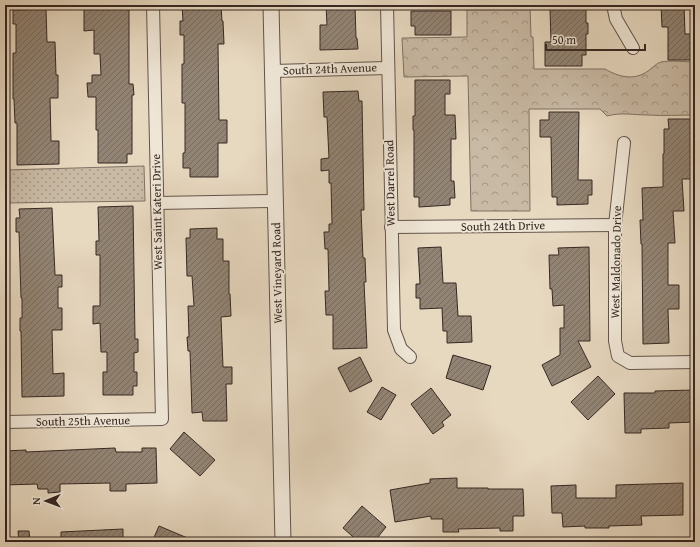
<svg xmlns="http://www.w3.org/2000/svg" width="700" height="547" font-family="'Gentium Book Plus',serif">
<defs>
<pattern id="grass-dots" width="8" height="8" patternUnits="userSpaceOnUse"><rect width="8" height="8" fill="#c9baa5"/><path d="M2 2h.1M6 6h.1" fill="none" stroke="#a49786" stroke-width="1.8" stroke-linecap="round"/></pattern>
<pattern id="park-crowns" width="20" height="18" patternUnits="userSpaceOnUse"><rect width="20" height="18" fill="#c9baa5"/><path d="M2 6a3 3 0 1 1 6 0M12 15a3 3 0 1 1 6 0" fill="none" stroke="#a49786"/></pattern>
<pattern id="building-hatch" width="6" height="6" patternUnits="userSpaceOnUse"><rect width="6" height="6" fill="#928474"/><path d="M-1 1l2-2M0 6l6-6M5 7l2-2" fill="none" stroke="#786c5f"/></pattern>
</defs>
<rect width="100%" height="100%" fill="#e7d8c0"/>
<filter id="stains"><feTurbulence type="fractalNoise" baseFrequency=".005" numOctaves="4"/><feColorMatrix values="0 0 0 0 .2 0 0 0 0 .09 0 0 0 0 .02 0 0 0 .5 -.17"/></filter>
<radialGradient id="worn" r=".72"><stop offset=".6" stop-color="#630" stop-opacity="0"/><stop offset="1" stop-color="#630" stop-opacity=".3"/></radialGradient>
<path fill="url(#grass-dots)" stroke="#807164" d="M144,166L145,201L7,203L6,170Z"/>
<path fill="url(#park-crowns)" stroke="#807164" d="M467,5H530L531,37H533L534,69H605C619,77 634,81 648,71C652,68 657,63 661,62C670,60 685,62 695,62V115C679,115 664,116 648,115C634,115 621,112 607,116L600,109H529L530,211H471L468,76L404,77L402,38L467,37Z"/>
<g fill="url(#building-hatch)" stroke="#362822">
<path d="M182,5H221L222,21H223L224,44H218L219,120H227V143H218V177H190V168H183V153H185V103H182V64H184V35H180V21H183Z"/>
<path d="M326,5H355L356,38H357L358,49L320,50V25H327Z"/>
<path d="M661,5H684L685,34H695V60H668V27H662Z"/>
<path d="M129,8V84H133L134,95H132V154H127V163H98V130H96V97H88L87,83H92V75H101L100,54H94V30L84,31V9Z"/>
<path d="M586,8V23H588V34H586V55H582V66H545V42H551L550,9Z"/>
<path d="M46,9L47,42H55L56,75H58V98H50L51,141H59V164L17,165V123H15L14,99H13V53H16V24H13V10Z"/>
<path d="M411,11H451V35H415V26H411Z"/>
<path d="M415,80H450V94H445V115H455L456,139H451V181H454L455,198H450V205L419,207V197H414V130H413V116H415Z"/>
<path d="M358,91L359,101H362L364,210H361L363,258H365L366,282H364L367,348L333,349V315H326L325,291H329L328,249H325L324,232H329V224H332L331,183H329V170L321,171V159L329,158L327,117H324L323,92Z"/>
<path d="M549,112H579L578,180H592V195H588V204L557,205V197H552L551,137H540V120H549Z"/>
<path d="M668,119H695V179H682L684,211H673L675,243H668V285H679V309H668L669,343L643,344L642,244H641L640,220H643L642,188L663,187V154H664V129H669Z"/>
<path d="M133,206L135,339H138V352L134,353V372H137V386H133V395H103V372H107V352H101L100,323L93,324V306H100V255H96V241H99L98,207Z"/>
<path d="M52,208L55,275H62V287H58V308H62V330H52L53,374L64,373V396L22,397L21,331H20V318H22V298H21L19,232H16V218H20L19,209Z"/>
<path d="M217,228V239H223V261H229V294H230L231,316L221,317L223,367H232V384H226L227,421H203L202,412L192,413L190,351H188L187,337H189L188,306H194L192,276H187L186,238H190V229Z"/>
<path d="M441,247L443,283H456L458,316H471L472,342L447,343V331H443L442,308L420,309V298H416V284H420L418,248Z"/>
<path d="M589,247L590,341H578L591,367L552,386L542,365L560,355V328H564V305L553,306L552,289H550L549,255H559L558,248Z"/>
<path d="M453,355L491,366L483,390L446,378Z"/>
<path d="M360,357L372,381L350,392L338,368Z"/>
<path d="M598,376L615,394L588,420L571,402Z"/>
<path d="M382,387L396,395L381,420L367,412Z"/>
<path d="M431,388L451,415L442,422L444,426L433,434L411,404Z"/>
<path d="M695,390V422L669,423V428L641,429V433H625L624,393H655V391Z"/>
<path d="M184,432L215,460L200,476L170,449Z"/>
<path d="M115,448L116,452H142V448H156L157,483L126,484V491H110V483L60,484V492L48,493V489H38L37,484L5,485V451L26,450V452Z"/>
<path d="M457,478V488H488V489H523L524,516H513V531H500V528L458,529L459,532H443V519H431V516L395,522L390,490L430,483V479Z"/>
<path d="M683,483V515L641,516L642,525L609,526V528H585V526L563,527L562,513H552L551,486L576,485V498H616V485Z"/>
<path d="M362,506L386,527L374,542H359L343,528Z"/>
<path d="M159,526L197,542H152Z"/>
<path d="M123,529V542H61V532Z"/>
<path d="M18,531H29L30,542H19Z"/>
</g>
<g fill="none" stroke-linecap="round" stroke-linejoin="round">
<g stroke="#62544a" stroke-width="14">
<g id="minor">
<path d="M387,5L394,330L401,349L410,357"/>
<path d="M613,5L616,19L633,48"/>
<path d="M272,71L388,68"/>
<path d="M624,143L615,225V341L618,356L630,363L695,362"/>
<path d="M157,203L275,201"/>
<path d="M391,227L615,225"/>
<path d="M5,422L162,419L153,5"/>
</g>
</g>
<g stroke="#62544a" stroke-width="17">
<path id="tertiary" d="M271,5L283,542"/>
</g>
<use href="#minor" stroke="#efe6d6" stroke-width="12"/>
<use href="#tertiary" stroke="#efe6d6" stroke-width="15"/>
</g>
<g text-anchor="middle" stroke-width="3.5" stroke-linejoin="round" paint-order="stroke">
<g font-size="12" fill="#362822" stroke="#efe6d6">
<text transform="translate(330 69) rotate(-2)" y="4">South 24th Avenue</text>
<text transform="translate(390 183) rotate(-91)" y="4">West Darrel Road</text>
<text transform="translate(157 212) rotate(-91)" y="4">West Saint Kateri Drive</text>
<text transform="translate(503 226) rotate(-1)" y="4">South 24th Drive</text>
<text transform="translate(616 262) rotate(-89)" y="4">West Maldonado Drive</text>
<text transform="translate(277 273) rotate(-91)" y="4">West Vineyard Road</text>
<text transform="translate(83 421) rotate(-1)" y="4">South 25th Avenue</text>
</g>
</g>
<rect width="700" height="547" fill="none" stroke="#e7d8c0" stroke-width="20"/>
<rect x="6" y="6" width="688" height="535" fill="none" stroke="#362822" stroke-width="2"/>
<rect x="10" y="10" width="680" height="527" fill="none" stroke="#362822"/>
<g transform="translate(46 501) rotate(269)" stroke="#efe6d6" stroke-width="3" paint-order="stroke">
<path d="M0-3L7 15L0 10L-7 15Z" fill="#362822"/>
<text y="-6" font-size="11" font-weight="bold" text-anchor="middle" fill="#362822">N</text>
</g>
<path d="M546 44v6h99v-6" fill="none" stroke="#362822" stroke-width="2"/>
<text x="552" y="44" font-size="12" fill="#362822" stroke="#efe6d6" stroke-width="3" paint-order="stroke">50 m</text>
<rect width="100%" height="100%" filter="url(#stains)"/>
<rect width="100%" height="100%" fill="url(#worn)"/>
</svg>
